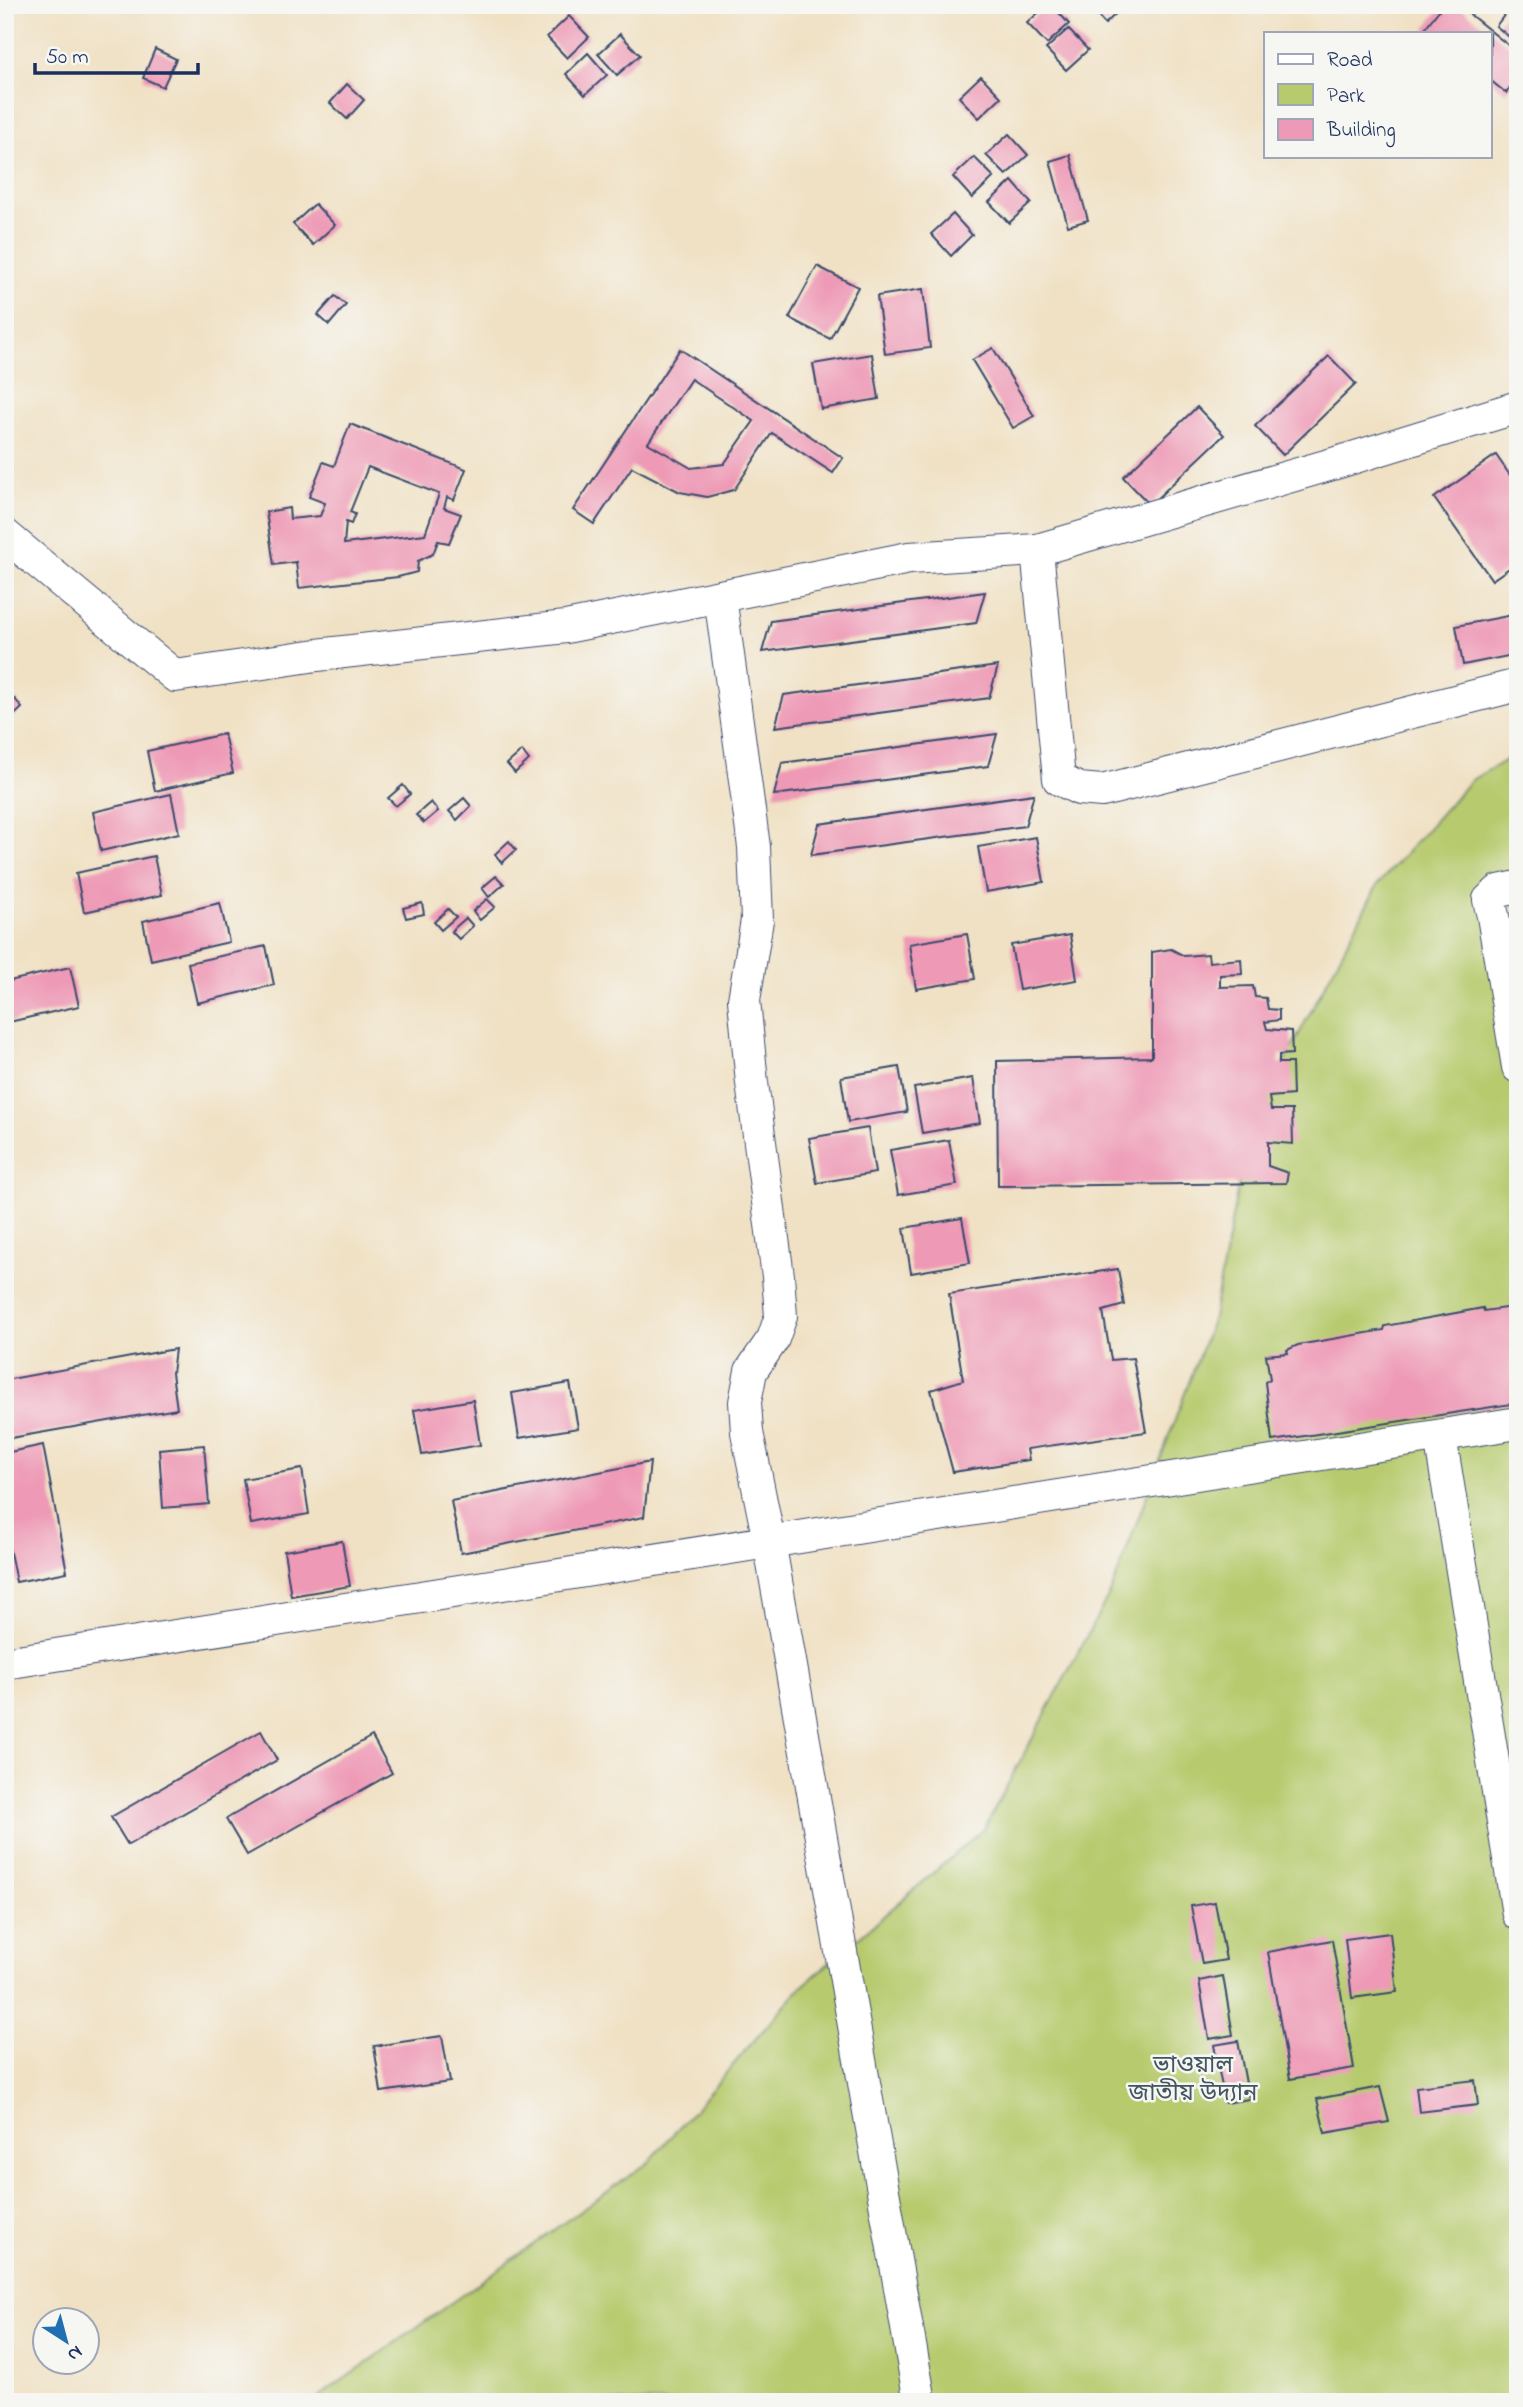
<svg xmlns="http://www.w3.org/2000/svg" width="1523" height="2407" font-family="'Indie Flower','Noto Sans Bengali',sans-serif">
<rect width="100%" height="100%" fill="#f6f6f2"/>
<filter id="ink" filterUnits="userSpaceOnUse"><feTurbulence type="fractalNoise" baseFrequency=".0143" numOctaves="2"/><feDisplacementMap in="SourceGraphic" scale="14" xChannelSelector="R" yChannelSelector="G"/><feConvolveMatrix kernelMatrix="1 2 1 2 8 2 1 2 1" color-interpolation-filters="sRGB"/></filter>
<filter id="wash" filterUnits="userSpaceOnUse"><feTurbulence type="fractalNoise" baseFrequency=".00686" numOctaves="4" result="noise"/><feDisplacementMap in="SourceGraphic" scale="28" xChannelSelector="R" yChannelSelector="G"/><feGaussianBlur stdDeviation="1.57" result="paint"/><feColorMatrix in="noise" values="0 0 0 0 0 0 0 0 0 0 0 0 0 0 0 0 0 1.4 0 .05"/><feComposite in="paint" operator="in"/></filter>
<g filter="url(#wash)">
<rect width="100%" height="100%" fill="#f0e1c4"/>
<path fill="#b7cb6e" stroke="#697d66" stroke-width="2" d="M1518,753V2402H312L649,2162L798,1990L984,1829L1112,1589L1213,1318L1249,1129L1378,884L1470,781Z"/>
<g id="blocks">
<g fill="#ee99b5" fill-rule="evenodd">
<path d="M1047,5H1052L1069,24L1047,44L1027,23Z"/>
<path d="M1088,5H1125L1105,24Z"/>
<path d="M1443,5H1458L1518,53V78L1506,93L1490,80V33H1431L1425,28Z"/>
<path d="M1512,5H1518V44L1496,26Z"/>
<path d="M569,16L589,37L567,58L547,37Z"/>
<path d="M1068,29L1088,50L1066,70L1046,49Z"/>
<path d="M620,34L640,55L617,75L598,54Z"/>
<path d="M155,49L176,59L163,87L143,78Z"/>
<path d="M588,53L607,75L585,95L566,74Z"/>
<path d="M981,76L1001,97L979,118L959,97Z"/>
<path d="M347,84L364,100L347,119L330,103Z"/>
<path d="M1009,134L1028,155L1006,175L986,155Z"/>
<path d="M1070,155L1088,220L1068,226L1050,161Z"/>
<path d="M974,157L994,177L972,198L953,177Z"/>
<path d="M1012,181L1031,203L1009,223L989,202Z"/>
<path d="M315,204L335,225L313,245L293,224Z"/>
<path d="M953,214L972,235L951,256L931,234Z"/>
<path d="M817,266L858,287L830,339L789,318Z"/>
<path d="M923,289L930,348L885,354L877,296Z"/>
<path d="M335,296L346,305L329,325L318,315Z"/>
<path d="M993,348L1034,416L1013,428L972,360Z"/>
<path d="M680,349L843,458L833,473L772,433L734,490L707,497L680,492L632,467L594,524L573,510ZM691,379L754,421L724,464L691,468L648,443Z"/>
<path d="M872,354L879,399L821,409L813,364Z"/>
<path d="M1329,356L1356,384L1283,455L1255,426Z"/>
<path d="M1197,407L1224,435L1150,505L1123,477Z"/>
<path d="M350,424L466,469L454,500L447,497L444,508L461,514L449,543L438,541L433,554L418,561L417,572L398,577L299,588L296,562L274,565L266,512L289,508L290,519L320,516L325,503L309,497L323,462L334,466ZM368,467L439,494L425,534L344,544L346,522L351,524L355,514L350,512Z"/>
<path d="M1496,455L1518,487V562L1492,580L1434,498Z"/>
<path d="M985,592L976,623L762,652L771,621Z"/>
<path d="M1518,614V654L1463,665L1456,626Z"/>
<path d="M998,666L989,698L775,727L784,695Z"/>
<path d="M15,699L22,708L8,721L5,718V708Z"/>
<path d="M224,734L233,773L155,791L147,751Z"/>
<path d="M997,734L988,766L774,795L782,763Z"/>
<path d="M522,751L529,760L515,773L507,764Z"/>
<path d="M403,785L410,794L396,806L388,798Z"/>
<path d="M171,794L179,833L101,851L93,812Z"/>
<path d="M1034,794L1025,826L811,855L819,824Z"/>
<path d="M464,798L471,806L457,820L449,811Z"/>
<path d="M431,802L438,811L424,823L416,815Z"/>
<path d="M1036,837L1044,882L986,892L978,847Z"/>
<path d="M509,841L516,850L502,863L495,854Z"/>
<path d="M154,856L162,895L84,912L76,873Z"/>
<path d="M496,876L504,884L489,897L482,888Z"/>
<path d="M487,899L495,907L480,920L473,911Z"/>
<path d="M220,903L229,942L151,960L143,921Z"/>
<path d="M422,903L424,914L406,918L403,908Z"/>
<path d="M448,909L456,917L441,930L434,922Z"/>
<path d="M466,918L473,926L459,939L451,931Z"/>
<path d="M967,934L975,979L916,989L909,944Z"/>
<path d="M1070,935L1077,980L1019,990L1011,945Z"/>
<path d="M266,946L274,985L197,1003L188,963Z"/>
<path d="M1171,949L1184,956L1208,954L1209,962L1241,959L1242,974L1220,975V987L1253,986L1255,997L1266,998L1268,1009L1279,1010V1020L1265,1022L1267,1029L1291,1031L1292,1054L1279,1055V1063H1292L1293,1095L1269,1097L1271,1110H1292L1293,1144L1268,1142V1166L1288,1173L1286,1183L998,1186L997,1061L1152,1057V952Z"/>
<path d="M70,967L79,1006L5,1023V982Z"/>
<path d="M899,1067L907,1112L848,1122L841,1077Z"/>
<path d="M973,1078L980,1123L922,1133L914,1088Z"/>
<path d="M868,1128L875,1173L817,1183L809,1138Z"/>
<path d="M949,1140L957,1185L898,1195L890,1150Z"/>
<path d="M962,1218L970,1263L911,1273L904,1228Z"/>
<path d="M1118,1269L1124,1305L1103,1311L1111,1360L1133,1358L1146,1432L1027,1449L1029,1460L953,1472L931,1390L963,1380L949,1294Z"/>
<path d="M1512,1307L1518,1336V1403L1272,1441L1265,1382L1270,1379L1266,1355L1288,1353L1287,1350L1298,1345L1384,1330L1385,1326L1483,1308L1484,1311Z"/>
<path d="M175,1349L172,1373L177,1409L5,1439V1380Z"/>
<path d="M570,1383L578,1428L519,1438L512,1393Z"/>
<path d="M473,1400L480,1445L422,1455L414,1410Z"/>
<path d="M43,1445L67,1572L16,1582L5,1527V1453Z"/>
<path d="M204,1445L209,1504L163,1508L159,1449Z"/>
<path d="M650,1462L644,1517L461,1553L451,1501Z"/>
<path d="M302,1469L309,1514L251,1524L243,1479Z"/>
<path d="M342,1541L350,1586L291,1596L284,1551Z"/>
<path d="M261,1731L277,1760L128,1845L111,1817Z"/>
<path d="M372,1736L392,1773L247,1855L226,1819Z"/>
<path d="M1215,1902L1226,1960L1202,1964L1191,1906Z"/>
<path d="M1390,1933L1397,1992L1352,1998L1345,1939Z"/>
<path d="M1332,1940L1354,2068L1290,2079L1268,1952Z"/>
<path d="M1223,1976L1233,2035L1209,2039L1199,1981Z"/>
<path d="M442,2036L450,2082L381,2092L374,2046Z"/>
<path d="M1238,2041L1249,2099L1225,2103L1214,2045Z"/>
<path d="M1475,2080L1478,2105L1419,2112L1416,2087Z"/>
<path d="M1380,2087L1389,2122L1325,2133L1317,2099Z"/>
</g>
</g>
</g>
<g filter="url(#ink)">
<use href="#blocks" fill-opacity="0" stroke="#3b4a6d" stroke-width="2"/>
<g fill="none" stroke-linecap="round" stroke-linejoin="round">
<g stroke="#3b4a6d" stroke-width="34">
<g id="minor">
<path d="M5,535L175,676L317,655L566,627L909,558L1037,550L1336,463L1518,407"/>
<path d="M1037,550L1059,779L1079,789L1102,791L1518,685"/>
<path d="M720,596L754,847L757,920L744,1000L752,1083L778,1276L781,1316L773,1339L751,1371L745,1402L747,1432L769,1541L920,2402"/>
<path d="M1518,887L1499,891L1489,900L1493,916L1518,1067"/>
<path d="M1440,1436L1518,1914"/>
<path d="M5,1663L1518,1423"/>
</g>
</g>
<use href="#minor" stroke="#fff" stroke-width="32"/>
</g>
</g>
<g text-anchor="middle" stroke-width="5" stroke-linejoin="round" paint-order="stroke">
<g font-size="24" fill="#425662" stroke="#f6f6f2">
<text x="1193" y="2072">ভাওয়াল<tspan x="1193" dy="28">জাতীয় উদ্যান</tspan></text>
</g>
</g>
<rect width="1523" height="2407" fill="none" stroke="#f6f6f2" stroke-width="28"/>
<rect x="1264" y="32" width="228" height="126" fill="#f6f6f2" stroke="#9ea6b7" stroke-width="2"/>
<rect x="1278" y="54" width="35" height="10" fill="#ffffff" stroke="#9ea6b7" stroke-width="2"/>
<text x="1327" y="66" font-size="21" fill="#1b2f5e">Road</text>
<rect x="1278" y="84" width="35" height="21" fill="#b7cb6e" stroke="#9ea6b7" stroke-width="2"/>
<text x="1327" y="102" font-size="21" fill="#1b2f5e">Park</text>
<rect x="1278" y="119" width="35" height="21" fill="#ee99b5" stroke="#9ea6b7" stroke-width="2"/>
<text x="1327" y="136" font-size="21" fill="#1b2f5e">Building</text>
<g transform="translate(66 2341) rotate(144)"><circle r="33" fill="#f6f6f2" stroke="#9ea6b7" stroke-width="2"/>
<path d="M0-5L12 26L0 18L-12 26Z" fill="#1f6fb2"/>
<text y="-10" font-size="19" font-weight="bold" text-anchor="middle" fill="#1b2f5e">N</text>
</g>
<path d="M35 63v10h163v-10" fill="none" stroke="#1b2f5e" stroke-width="3.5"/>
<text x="46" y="63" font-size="21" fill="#1b2f5e" stroke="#f6f6f2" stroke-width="5" paint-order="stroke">50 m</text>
</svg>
